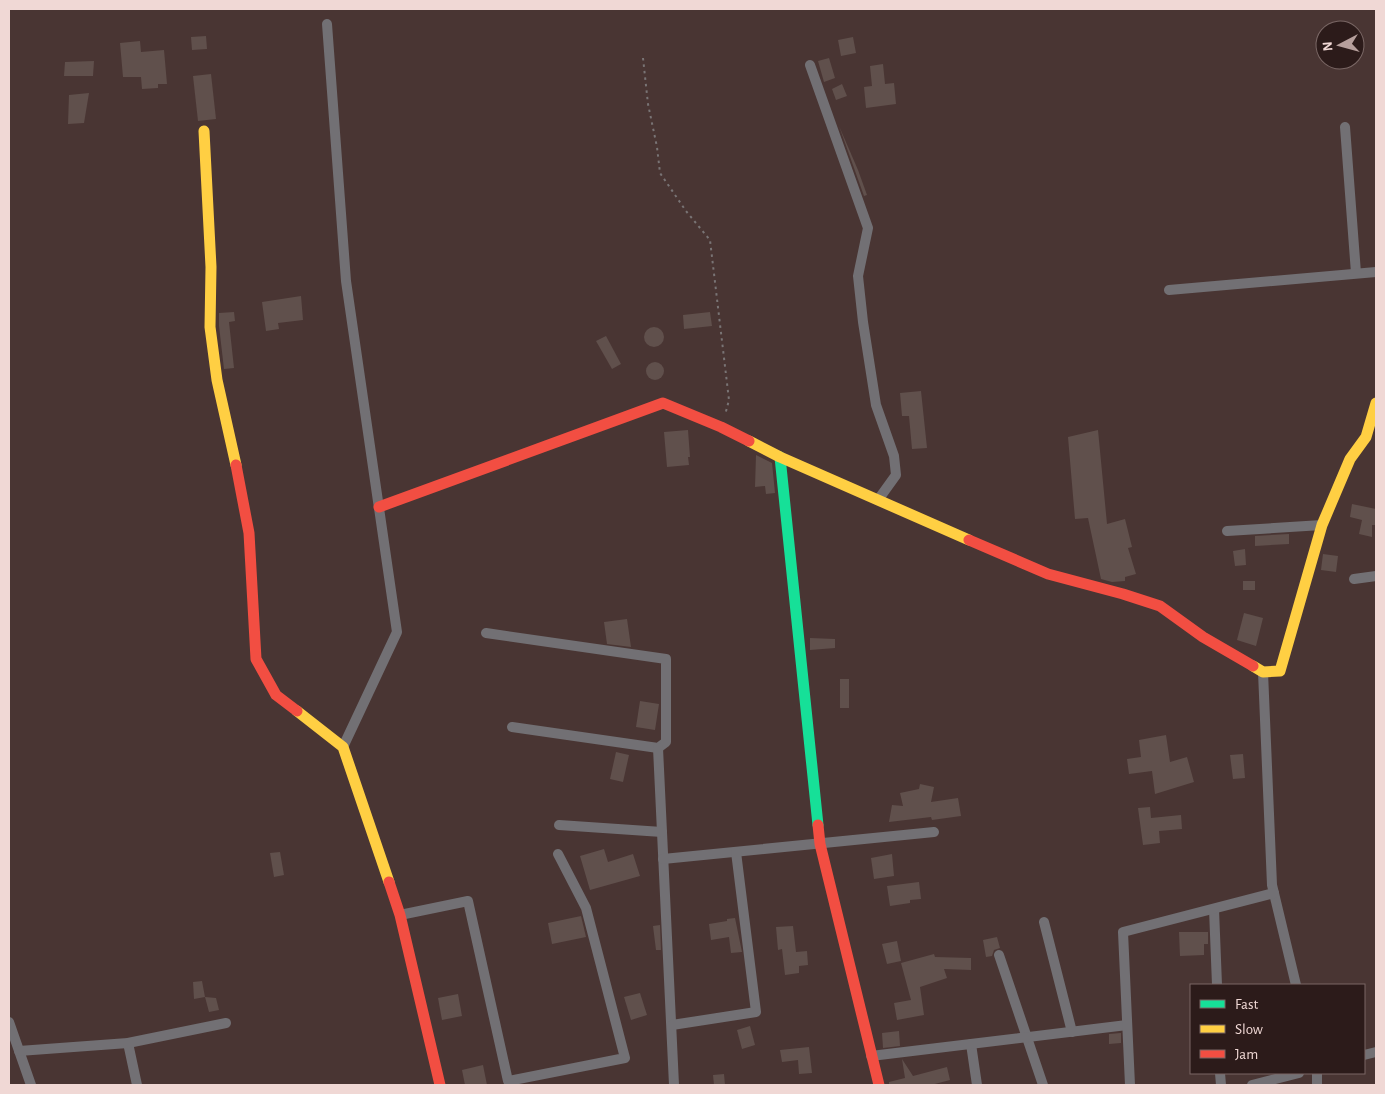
<svg xmlns="http://www.w3.org/2000/svg" width="1385" height="1094" font-family="'Alegreya Sans',sans-serif">
<rect width="100%" height="100%" fill="#493533"/>
<g fill="#60504c">
<path d="M206,36L207,49L192,50L191,37Z"/>
<path d="M853,37L856,53L841,56L838,40Z"/>
<path d="M140,41L141,52L164,50L167,84H158V88L142,89L141,77H123L120,43Z"/>
<path d="M829,58L835,78L824,82L818,61Z"/>
<path d="M94,61L93,76H64L65,62Z"/>
<path d="M883,64L885,84L894,83L896,104L866,108L864,87L872,86L870,66Z"/>
<path d="M211,74L216,119L198,121L193,76Z"/>
<path d="M842,84L847,96L836,100L832,89Z"/>
<path d="M89,93L84,123L68,124L69,95Z"/>
<path d="M839,126L858,170L867,195L864,196Z"/>
<path d="M301,296L303,320L278,323L279,329L266,331L262,302Z"/>
<path d="M234,312L235,321L229,322L234,368L224,369L219,326V313Z"/>
<path d="M710,312L712,326L684,329L683,315Z"/>
<circle cx="654" cy="337" r="10"/>
<path d="M606,336L621,364L612,369L596,341Z"/>
<circle cx="655" cy="371" r="9"/>
<path d="M921,391L927,448L912,449L909,416H902L900,393Z"/>
<path d="M688,430L690,457H688L689,465L667,467L664,432Z"/>
<path d="M1098,430L1107,524L1125,519L1132,547L1128,548L1136,574L1125,577V581L1112,582L1101,579L1088,518L1075,519L1068,437Z"/>
<path d="M756,455L772,463L775,493L766,494L765,486L755,487Z"/>
<path d="M1352,504L1376,509V525H1372V537L1359,534L1362,520L1350,517Z"/>
<path d="M1289,534V544L1255,546V536Z"/>
<path d="M1245,549L1246,565L1235,566L1233,551Z"/>
<path d="M1323,554L1338,556L1336,572L1321,570Z"/>
<rect x="1243" y="581" width="12" height="9"/>
<path d="M1244,613L1263,618L1256,646L1237,640Z"/>
<path d="M627,619L631,647L607,644L604,622Z"/>
<path d="M810,638L835,639V648L810,650Z"/>
<rect x="840" y="679" width="9" height="29"/>
<path d="M640,701L659,704L655,730L636,727Z"/>
<path d="M1166,735L1170,762L1187,757L1194,782L1155,794L1152,771L1129,774L1127,759L1141,757L1139,740Z"/>
<path d="M616,752L629,755L623,782L610,779Z"/>
<path d="M1243,754L1245,778L1233,779L1230,755Z"/>
<path d="M920,784L934,787L931,802L958,798L961,816L932,820L931,817L889,822L892,805L903,806L900,793L919,789Z"/>
<path d="M1150,807L1151,818L1181,815L1182,829L1159,831L1160,843L1143,845L1138,808Z"/>
<path d="M604,849L608,862L633,854L640,876L590,890L580,856Z"/>
<path d="M280,852L284,875L274,877L270,853Z"/>
<path d="M892,854L894,876L874,879L871,858Z"/>
<path d="M919,882L921,899L910,900V903L890,906L887,886Z"/>
<path d="M581,916L586,937L552,944L548,923Z"/>
<path d="M735,918L742,952L731,953L729,937L711,940L709,924L727,921V919Z"/>
<path d="M660,925L661,950H656L653,926Z"/>
<path d="M793,926L796,952L807,951L808,965L799,966V973L785,975L782,949L778,950L776,927Z"/>
<path d="M1179,932H1208V944H1204V955L1180,956Z"/>
<path d="M997,937L1000,948L994,950L992,956L986,957L983,940Z"/>
<path d="M897,941L901,961L887,964L882,944Z"/>
<path d="M934,954L935,957L971,958V970L944,969L947,978L920,987L924,1015L897,1020L894,1003L911,1000L901,963Z"/>
<path d="M202,981L205,997L194,999L193,982Z"/>
<path d="M640,993L647,1015L631,1020L624,997Z"/>
<path d="M458,994L462,1016L442,1020L438,998Z"/>
<path d="M205,997L216,998L219,1010L209,1012Z"/>
<path d="M750,1026L755,1045L742,1049L737,1030Z"/>
<path d="M899,1031L900,1046L883,1048L882,1033Z"/>
<path d="M1121,1033V1043L1109,1044V1034Z"/>
<path d="M809,1047L812,1073L799,1074L798,1060L782,1062L780,1050Z"/>
<path d="M902,1059L913,1076L947,1067L950,1080L931,1085L928,1084L889,1085V1082L905,1078Z"/>
<path d="M483,1065L487,1085H465L462,1070Z"/>
<path d="M724,1074L725,1085H714L713,1075Z"/>
</g>
<g fill="none" stroke-linecap="round" stroke-linejoin="round">
<path stroke="#797475" stroke-width="2" stroke-dasharray="2.5 4" stroke-linecap="butt" d="M643,58L648,104L657,147L660,173L686,211L710,240L729,400L725,415"/>
<g stroke="#727074" stroke-width="10">
<path d="M327,24L346,281L397,632L343,747"/>
<path d="M810,65L868,228L858,276L863,322L876,405L894,456L896,475L878,500"/>
<path d="M1345,127L1356,273"/>
<path d="M1169,290L1376,272"/>
<path d="M1227,531L1322,525"/>
<path d="M1354,579L1376,576"/>
<path d="M486,633L666,659V742L658,748L512,727"/>
<path d="M1263,672L1272,885L1296,985"/>
<path d="M658,748L674,1085"/>
<path d="M559,825L662,832"/>
<path d="M663,859L934,832"/>
<path d="M1214,909L1217,985"/>
<path d="M400,915L468,901L508,1081L625,1058L586,908L558,854"/>
<path d="M1044,922L1072,1032"/>
<path d="M999,955L1043,1085"/>
<path d="M9,1022L31,1085"/>
<path d="M672,1025L756,1012L736,852"/>
<path d="M128,1043L137,1085"/>
<path d="M971,1044L977,1085"/>
<path d="M19,1051L128,1043L226,1023"/>
<path d="M1364,1055L1376,1052"/>
<path d="M871,1056L1127,1025"/>
<path d="M1220,1073L1221,1085"/>
<path d="M1317,1073V1085"/>
<path d="M1130,1085L1123,932L1274,893"/>
<path d="M1252,1085L1299,1073"/>
</g>
<path stroke="#16e098" stroke-width="11" d="M780,457L818,825"/>
<g stroke="#ffcf43" stroke-width="11">
<path d="M204,131L211,267L210,327L217,380L236,465"/>
<path d="M749,441L780,457L969,540"/>
<path d="M1253,666L1263,672L1280,671L1322,525L1350,459L1366,437L1376,403"/>
<path d="M297,711L343,747L389,882"/>
</g>
<g stroke="#f24e42" stroke-width="11">
<path d="M236,465L249,533L256,659L276,695L297,711"/>
<path d="M379,507L663,403L721,427L749,441"/>
<path d="M969,540L1048,574L1123,594L1160,606L1203,637L1253,666"/>
<path d="M818,825L820,844L879,1085"/>
<path d="M389,882L400,915L440,1085"/>
</g>
</g>
<rect width="1385" height="1094" fill="none" stroke="#f0d8d5" stroke-width="20"/>
<rect x="1190" y="984" width="175" height="90" fill="#2c1b1a" stroke="#7a6765"/>
<rect x="1200" y="1000" width="25" height="8" fill="#16e098" stroke="#7a6765"/>
<text x="1235" y="1009" font-size="15" fill="#f0d8d5">Fast</text>
<rect x="1200" y="1025" width="25" height="8" fill="#ffcf43" stroke="#7a6765"/>
<text x="1235" y="1034" font-size="15" fill="#f0d8d5">Slow</text>
<rect x="1200" y="1050" width="25" height="8" fill="#f24e42" stroke="#7a6765"/>
<text x="1235" y="1059" font-size="15" fill="#f0d8d5">Jam</text>
<g transform="translate(1340 45) rotate(264)"><circle r="24" fill="#2c1b1a" stroke="#7a6765"/>
<path d="M0-4L9 19L0 12L-9 19Z" fill="#b69f9c"/>
<text y="-8" font-size="14" font-weight="bold" text-anchor="middle" fill="#f0d8d5">N</text>
</g>
</svg>
